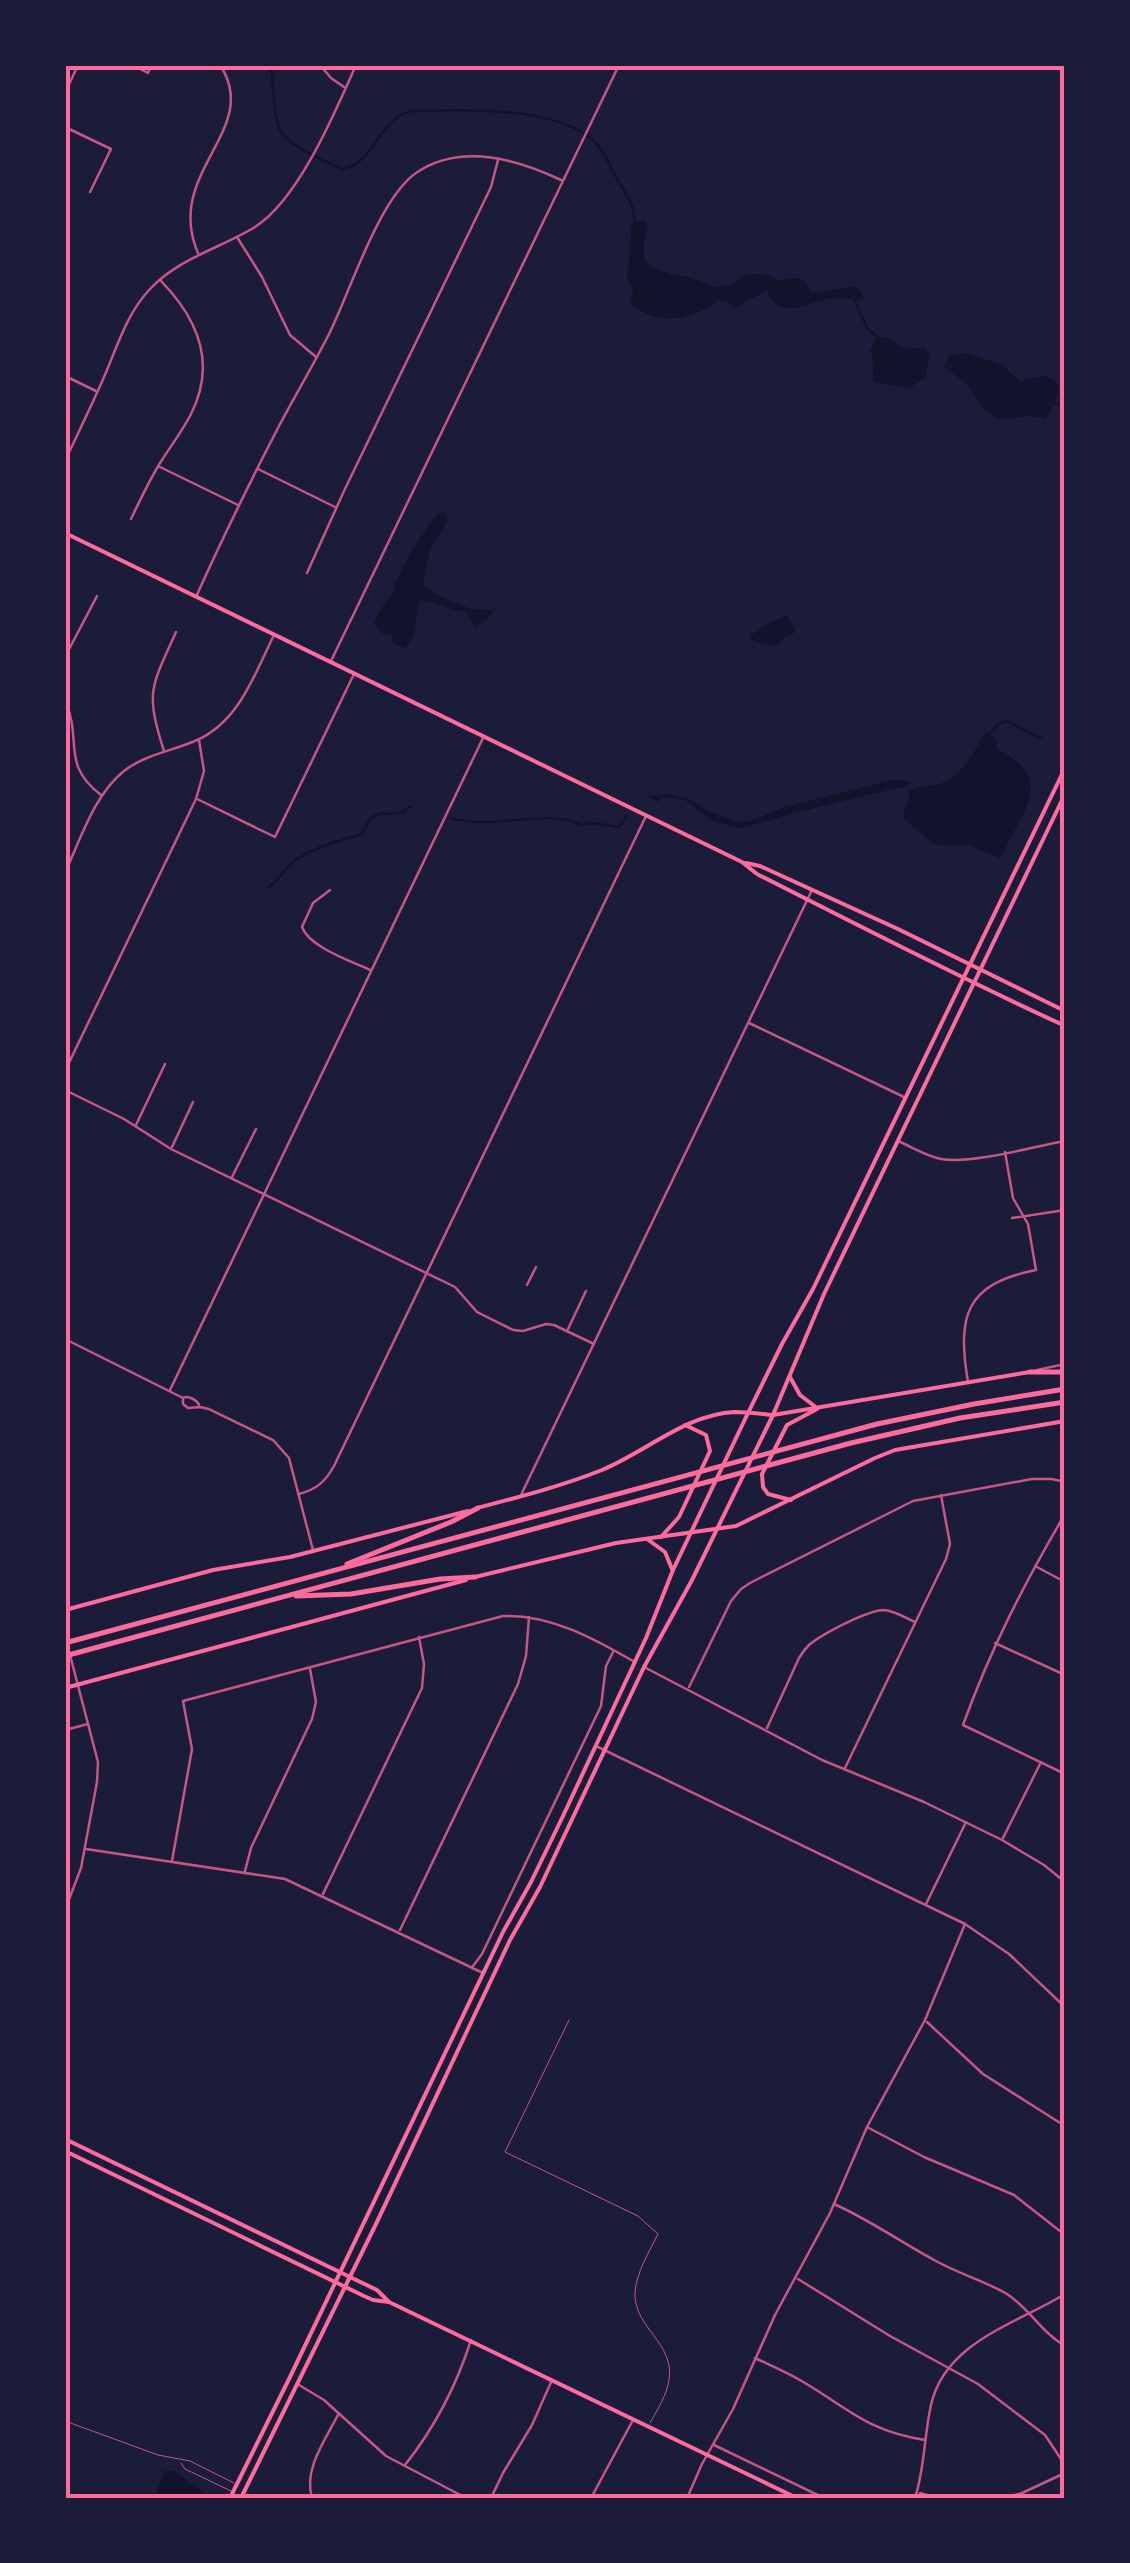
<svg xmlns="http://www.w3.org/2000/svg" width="1130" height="2563" font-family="'Space Grotesk',sans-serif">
<rect width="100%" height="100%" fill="#1b1b3a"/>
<g fill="#12122b">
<path d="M644,221L648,226C628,286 680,266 712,287L732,285L745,274H765L778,280L796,278L804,281L813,293C827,289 840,290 854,286L860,290L864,298L860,301C847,298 834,297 820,301C800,306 776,318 767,290L735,308L726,301L719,300C693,319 658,329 631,303L633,290L627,277L632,222Z"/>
<path d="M886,337L902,347L926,349L929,355L926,377L909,388L874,382C872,371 875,360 870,351L876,339Z"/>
<path d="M967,353L1002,365L1020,381L1044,376L1054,379L1059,388L1051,410L1045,418L1030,416L998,419L986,411L967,385L944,366L950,355Z"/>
<path d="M440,513H445L448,521L430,549L423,583C432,594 455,603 469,608C477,610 487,609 494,610L486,621L476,626L464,611C450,612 436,601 421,600C413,615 420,635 405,648L392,643V635L381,633L374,624L380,610L394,592L395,584L411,552L435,516Z"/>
<path d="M787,616L795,629L793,634L785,636L779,644L774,646L751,640V636C762,626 772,620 787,616Z"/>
<path d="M986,732L998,741L996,748C1039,772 1038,790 1014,831C1008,840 1007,850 999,858L971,846L939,845L932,843L906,821L903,815L910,795L907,792C918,785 925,787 938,784C961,779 974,751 986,732Z"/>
<path d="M893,780H904L911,783L904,788L901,787L794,813L742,828L714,822L685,800L662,797L659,802L647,796L666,794L691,800L707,811L738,822L750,821L785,807Z"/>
<path d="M164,2471H175L210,2498H155Z"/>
</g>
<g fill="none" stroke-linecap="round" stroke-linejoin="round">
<g stroke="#12122b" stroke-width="2.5">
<path d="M271,65C274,85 272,111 280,130C288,146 325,161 342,169C374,165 378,119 411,111C463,110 554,105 594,141C603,150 609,163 615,175C625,193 635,204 635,225"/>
<path d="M855,301L867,328L880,339"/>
<path d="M1052,402L1065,407"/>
<path d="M989,735L999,723L1007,721L1042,739"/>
<path d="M452,819C463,820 474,823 485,822C511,822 559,812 581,825L591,823L619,827L626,816"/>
<path d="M268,887C281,880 286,865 298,858C310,850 348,837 361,835L371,817L380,814L402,813L407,808L412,807"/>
</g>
<g stroke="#c65784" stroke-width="1">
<path d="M569,2020L505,2152L638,2216L658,2234C649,2252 636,2273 635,2293C634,2328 675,2343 669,2380C667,2395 657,2410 650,2423"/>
<path d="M65,2421L158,2455L190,2461L234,2483"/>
<path d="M181,2463L185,2469L231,2491"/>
</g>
<g stroke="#c65784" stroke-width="2.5">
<path d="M132,65L148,73L151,65"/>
<path d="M320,65L331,78L344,87"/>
<path d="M65,93L78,65"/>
<path d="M65,127L111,149L90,192"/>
<path d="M237,237L262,277L290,335L316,357"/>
<path d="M198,253C163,172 263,130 220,65"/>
<path d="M65,376L96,391"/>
<path d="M65,461C78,433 92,405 104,377C117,347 127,313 150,289C179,258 221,248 255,227C299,199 335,112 356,65"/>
<path d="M160,467L238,505"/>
<path d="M258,469L335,507"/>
<path d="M131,519C140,500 149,481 160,463C170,447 181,433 190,416C217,365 199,320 161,281"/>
<path d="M307,573L344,491L491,187L498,160"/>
<path d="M196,597C222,539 250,482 279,426C296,394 314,364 330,332C351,289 379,199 416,173C460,143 517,159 561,180"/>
<path d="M65,657L97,596"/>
<path d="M65,701C83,739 60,764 101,795"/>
<path d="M164,751C145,691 151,688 176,632"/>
<path d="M197,799L275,837L354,674"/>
<path d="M65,872C81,839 94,795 124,771C144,755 172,751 195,741C238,723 254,676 273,637"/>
<path d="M330,890L313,903L302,927C309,947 351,961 370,970"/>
<path d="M749,1023L904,1097"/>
<path d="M65,1071L196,799L204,771L199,740"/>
<path d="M65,1090L124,1119L171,1149L455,1287L477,1312L513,1330L523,1331L546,1324L554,1325L594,1344"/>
<path d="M136,1125L165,1064"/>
<path d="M898,1141C912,1147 926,1156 941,1159C975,1164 1030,1147 1065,1141"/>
<path d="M172,1147L193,1102"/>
<path d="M232,1177L256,1129"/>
<path d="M1012,1218L1065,1210"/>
<path d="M527,1285L536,1267"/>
<path d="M568,1329L586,1291"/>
<path d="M65,1339L183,1398C188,1395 197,1400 199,1405"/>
<path d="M968,1382C957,1316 965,1284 1036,1270L1028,1224L1013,1198L1005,1152"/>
<path d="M170,1390L483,738"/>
<path d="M183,1398V1404L188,1408L200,1407L209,1409L273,1440L289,1458L313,1550"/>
<path d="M521,1495L812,890"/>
<path d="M1065,1514C1024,1584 991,1648 963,1725L1065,1774"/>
<path d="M1035,1566L1065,1582"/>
<path d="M995,1643L1065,1675"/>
<path d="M644,1667L822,1760L924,1802L1002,1840L1044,1865L1065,1882"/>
<path d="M689,1687L731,1601L741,1589L750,1583L913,1501L1032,1479H1052L1065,1482"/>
<path d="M767,1728L799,1658C803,1652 804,1650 809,1645C822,1634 868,1610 884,1610C895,1611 906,1618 915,1622"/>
<path d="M65,1730L88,1724"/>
<path d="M598,1747L965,1924L1009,1954L1065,2007"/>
<path d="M845,1768L946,1559L950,1544L941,1495"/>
<path d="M1003,1838L1041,1762"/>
<path d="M86,1849L285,1879L483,1973"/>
<path d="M172,1861L192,1749L183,1701L503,1616C549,1614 593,1638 633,1661"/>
<path d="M245,1871L251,1848L312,1719L316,1702L310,1669"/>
<path d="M323,1894L422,1688L424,1664L419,1637"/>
<path d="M926,1904L966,1822"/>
<path d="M400,1930L518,1684L526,1656L529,1617"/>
<path d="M473,1966L482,1954L601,1706L606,1666L613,1652"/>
<path d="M927,2022L983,2074L1065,2126"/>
<path d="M867,2127L924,2157L1014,2195L1065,2235"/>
<path d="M834,2204C870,2220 902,2243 936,2261C959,2274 985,2281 1007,2294C1029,2308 1041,2332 1065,2346"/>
<path d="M798,2279L890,2336L978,2384L1045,2435L1065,2465"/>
<path d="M755,2358C772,2366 789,2373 805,2383C850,2410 870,2432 925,2440"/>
<path d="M299,2385L324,2400L386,2456L466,2498"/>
<path d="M714,2445L824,2498"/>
<path d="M405,2465C436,2426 456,2387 471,2340"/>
<path d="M920,2493L938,2498"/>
<path d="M312,2498C303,2469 326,2439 339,2413"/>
<path d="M491,2498L503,2473L532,2425L552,2380"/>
<path d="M591,2498L633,2420"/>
<path d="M687,2498L702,2464L733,2409L775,2315L830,2213L867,2127L925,2020L965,1924"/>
<path d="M915,2498C925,2467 924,2436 931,2405C945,2342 1016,2324 1065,2294"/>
<path d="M1005,2498L1022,2493L1065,2473"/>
</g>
<g stroke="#c65784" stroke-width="2.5">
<path d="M331,661L619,65"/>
<path d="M1037,1370L1065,1364"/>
<path d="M299,1494C317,1489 325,1482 334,1466L646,816"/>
<path d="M65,1636L98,1762L97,1782L81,1868L65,1910"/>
</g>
<g stroke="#ff6b9d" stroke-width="4">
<path d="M65,533L742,862L757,874C858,925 958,977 1061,1024L1065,1023"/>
<path d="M746,863L760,866L898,929L1065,1011"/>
<path d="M790,1377L800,1395L817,1408"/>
<path d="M791,1500L768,1494L763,1487L762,1474L787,1425L817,1409"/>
<path d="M477,1508C519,1497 562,1486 602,1470C646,1452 686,1414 735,1412C747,1412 761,1414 773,1415L1030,1372"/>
<path d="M661,1537L679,1517L710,1451L706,1435L685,1425"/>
<path d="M647,1539L665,1552L672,1569"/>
<path d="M475,1577L616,1543L736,1526L875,1458L895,1450L1065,1421"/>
<path d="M65,1610L213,1570L290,1557L468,1511"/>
<path d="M65,1688L466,1580"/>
<path d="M65,2139L350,2277L377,2290L389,2302L797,2498"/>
<path d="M65,2151L364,2296L373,2300L389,2302"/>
</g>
<g stroke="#ff6b9d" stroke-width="4">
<path d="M230,2498L290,2377L503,1932L531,1882L563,1816L646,1638L673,1570L748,1413L782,1344L813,1289L1065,768"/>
<path d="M241,2498L376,2224L510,1940L540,1887L644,1667L692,1580L773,1415L824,1294L1065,794"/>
</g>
<g stroke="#ff6b9d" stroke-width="5">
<path d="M1030,1372H1065"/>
<path d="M347,1564L451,1522L478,1508"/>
<path d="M296,1596L351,1594L440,1579L475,1577"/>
<path d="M65,1643L877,1424L974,1404L1065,1389"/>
<path d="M65,1656L851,1443L960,1418L1065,1402"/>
</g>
</g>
<rect width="1130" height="2563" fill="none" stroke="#1b1b3a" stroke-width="135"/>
<rect x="68" y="68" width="994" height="2428" fill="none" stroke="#ff6b9d" stroke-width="4"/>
</svg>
